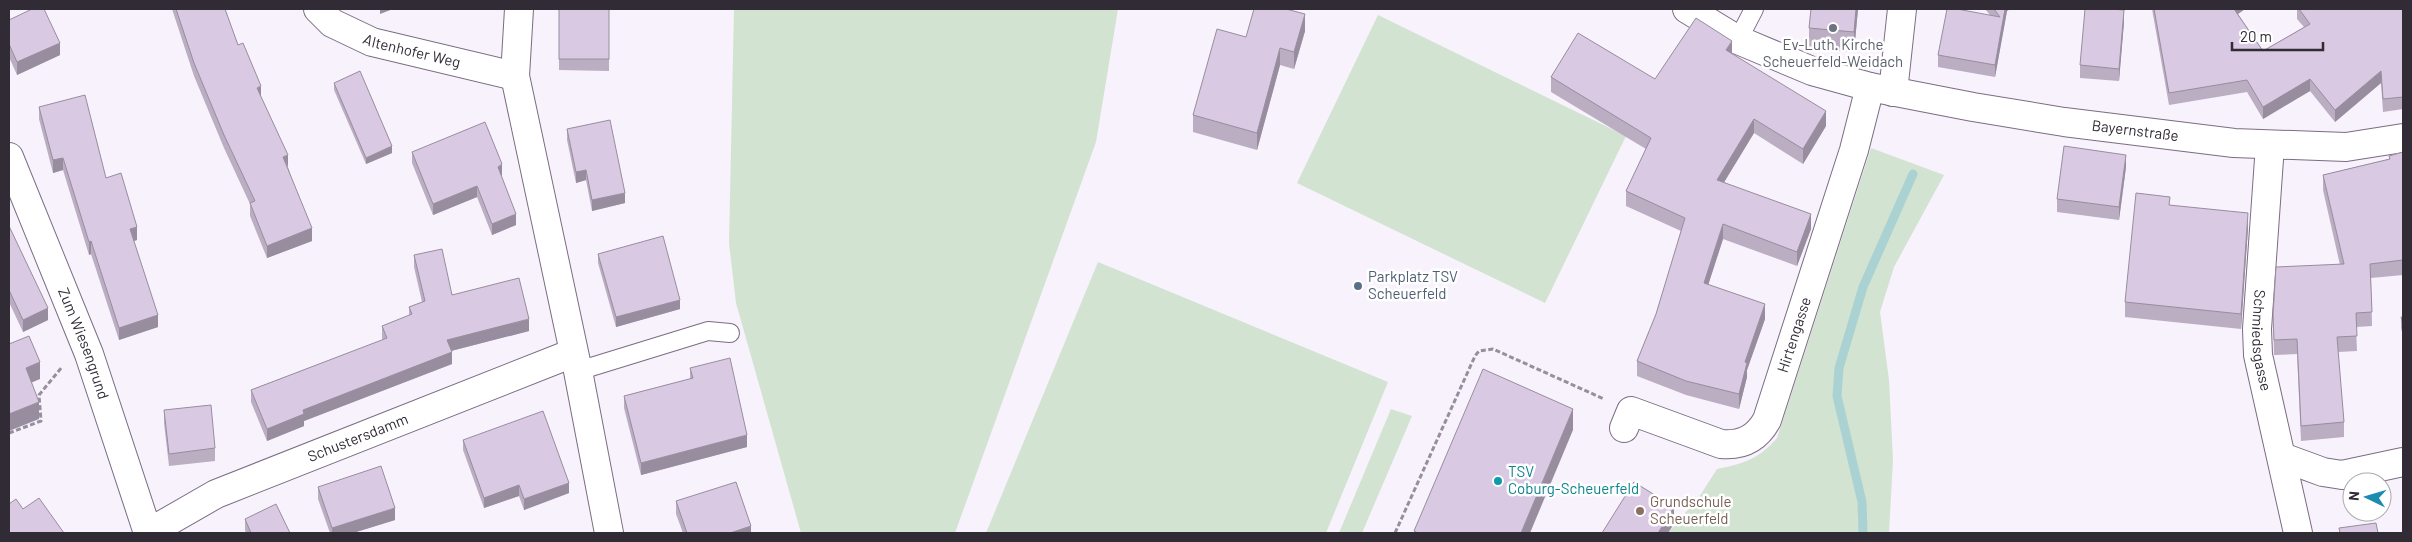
<svg xmlns="http://www.w3.org/2000/svg" width="2412" height="542" font-family="Barlow,sans-serif">
<rect width="100%" height="100%" fill="#f8f2fc"/>
<g fill="#d2e3d1">
<path d="M734,9H1118L1096,142L955,533H801L736,303L729,243Z"/>
<path d="M1378,15L1626,136L1545,303L1297,183Z"/>
<path d="M1871,148L1944,175L1894,267L1880,312L1889,380L1893,460L1889,533H1668L1701,494L1717,469C1743,464 1759,459 1777,438Z"/>
<path d="M1098,262L1388,382L1326,533H986Z"/>
<path d="M1391,409L1412,416L1362,533H1339Z"/>
</g>
<g fill="none" stroke-linecap="round" stroke-linejoin="round">
<path stroke="#abd2d2" stroke-width="9" d="M1863,533L1862,502L1837,396L1839,368L1863,287L1913,174"/>
<g stroke="#7b6c83" stroke-width="20">
<g id="service">
<path d="M1738,40L1754,9"/>
<path d="M578,371L708,331L730,333"/>
</g>
</g>
<g stroke="#7b6c83" stroke-width="30">
<g id="minor">
<path id="s1" d="M318,9L332,23L372,42L515,76"/>
<path d="M519,9L515,76L578,371L609,533"/>
<path d="M1893,92L1902,9"/>
<path id="s2" d="M2270,145L2257,329L2258,355L2298,533"/>
<path id="s3" d="M9,157L89,354L148,533L216,494L573,353"/>
<path id="s4" d="M1624,428L1631,411L1721,444C1742,446 1757,438 1767,420L1854,150L1870,87"/>
<path d="M2282,457L2323,472L2342,475L2403,462"/>
</g>
</g>
<g stroke="#7b6c83" stroke-width="30">
<g id="tertiary">
<path id="s5" d="M1687,9L1738,40L1812,71L1870,87L1973,107L2064,122L2234,143L2346,147L2403,138"/>
</g>
</g>
<g stroke="#96909a" stroke-width="3" stroke-dasharray="5 2.5" stroke-linecap="butt">
<path d="M9,433L41,421L39,395L62,367"/>
<path d="M1395,533L1475,356L1479,351L1493,349L1604,399"/>
</g>
<use href="#service" stroke="#fff" stroke-width="18"/>
<use href="#minor" stroke="#fff" stroke-width="28"/>
<use href="#tertiary" stroke="#fff" stroke-width="28"/>
</g>
<g fill="#bbadc2">
<path d="M172,9H225L238,45L261,97L288,167L312,241L267,258L250,216V204L224,148L194,76Z"/>
<path d="M559,9H609V71L559,70Z"/>
<path d="M1858,9L1854,52L1809,48V28Z"/>
<path d="M1985,9H2010L2007,11L1995,77L1938,67V55L1990,15Z"/>
<path d="M2152,9H2245L2238,14L2263,51L2304,27L2297,19V9H2403V109L2383,112L2381,83L2335,122L2310,91L2263,119L2247,92L2169,105Z"/>
<path d="M9,20L60,55L17,75L9,57Z"/>
<path d="M2124,22L2119,81L2080,78V65Z"/>
<path d="M1305,31L1294,69L1280,65L1257,150L1193,132V115L1246,37Z"/>
<path d="M1732,54L1826,126L1803,164L1754,133L1724,182L1811,229L1797,266L1723,239L1708,285L1765,319L1747,370V377L1739,409L1686,395L1637,376V361L1656,314L1681,231L1626,206V191L1646,149L1551,92V77L1655,79Z"/>
<path d="M334,83L392,153L366,164L334,90Z"/>
<path d="M39,107L106,178L137,240L134,241L158,327L119,340L91,254L89,255L63,170L53,173L39,119Z"/>
<path d="M567,129L625,203L592,211L586,180L576,183L567,140Z"/>
<path d="M412,152L502,175L501,176L516,225L492,235L477,197L433,215L412,163Z"/>
<path d="M2403,152V275L2371,278L2372,326L2356,327L2357,351L2338,352L2344,422V437L2301,441L2297,354L2274,355L2273,315L2340,265L2323,190V175L2389,159V156Z"/>
<path d="M2126,167L2119,220L2057,212V199Z"/>
<path d="M2170,205L2248,228L2241,329L2125,317V302Z"/>
<path d="M9,226L48,320L23,332L9,302Z"/>
<path d="M598,254L680,309L616,327L598,263Z"/>
<path d="M414,255L452,295L529,331L451,351L452,364L304,421V426L267,441L251,402V390L383,340L382,338V326L409,316V307L422,302L414,267Z"/>
<path d="M2401,317H2403V336L2401,328Z"/>
<path d="M690,368L747,447L641,475L624,408V396L690,379Z"/>
<path d="M164,410L215,448V461L169,466L164,423Z"/>
<path d="M463,440L569,493L524,510L519,496L484,508L463,450Z"/>
<path d="M318,487L395,520L353,533H330L318,499Z"/>
<path d="M676,501L751,533H683L676,514Z"/>
<path d="M245,519L290,533H246L245,530Z"/>
</g>
<g fill="#988d9e">
<path d="M380,9H393L380,14Z"/>
<path d="M1856,9H1858L1854,52V32Z"/>
<path d="M2005,9H2010L2007,11L1995,77V65Z"/>
<path d="M2232,9H2245L2232,18Z"/>
<path d="M2124,10V22L2119,81V69Z"/>
<path d="M1305,14V31L1294,69V52Z"/>
<path d="M1732,41V56L1726,50Z"/>
<path d="M60,43V55L17,75V62Z"/>
<path d="M1280,48V65L1257,150V133Z"/>
<path d="M2381,71V83L2335,122V110Z"/>
<path d="M2310,79V91L2263,119V107Z"/>
<path d="M261,86V99L257,88Z"/>
<path d="M1826,111V126L1803,164V149Z"/>
<path d="M1754,119V133L1717,194V180Z"/>
<path d="M392,146V153L366,164V158Z"/>
<path d="M288,155V167L283,157Z"/>
<path d="M2126,155V167L2119,220V207Z"/>
<path d="M63,158V170L53,173V160Z"/>
<path d="M502,164V175L498,178V167Z"/>
<path d="M586,170V180L576,183V172Z"/>
<path d="M477,186V197L433,215V204Z"/>
<path d="M625,193V203L592,211V200Z"/>
<path d="M2248,213V228L2241,329V314Z"/>
<path d="M516,214V225L492,235V224Z"/>
<path d="M1811,214V229L1797,266V252Z"/>
<path d="M1723,224V239L1704,298V283Z"/>
<path d="M137,227V240L130,242V229Z"/>
<path d="M312,228V241L267,258V246Z"/>
<path d="M91,241V254L89,255V242Z"/>
<path d="M680,300V309L616,327V317Z"/>
<path d="M1765,304V319L1747,370V377L1739,409V394L1745,362Z"/>
<path d="M48,308V320L23,332V320Z"/>
<path d="M158,315V327L119,340V328Z"/>
<path d="M529,319V331L447,352V340Z"/>
<path d="M452,352V364L304,421V426L267,441V429L303,410Z"/>
<path d="M40,362V379L26,385V368Z"/>
<path d="M39,402V419L9,431V414Z"/>
<path d="M1573,409V430L1530,533H1521Z"/>
<path d="M747,435V447L641,475V463Z"/>
<path d="M569,483V493L524,510V499Z"/>
<path d="M519,485V496L484,508V498Z"/>
<path d="M1674,507V524L1668,533H1658Z"/>
<path d="M395,508V520L353,533H332V528Z"/>
<path d="M751,526V533H730Z"/>
</g>
<g fill="#d9c9e2" stroke="#988d9e">
<path d="M32,9H44L60,43L17,62L9,44V20Z"/>
<path d="M176,9H225L238,45L243,43L261,86L257,88L288,155L283,157L312,228L267,246L250,203L255,201L224,135L194,63Z"/>
<rect x="559" y="9" width="50" height="50"/>
<path d="M1254,9H1286L1305,14L1294,52L1280,48L1257,133L1193,115L1217,29L1246,37Z"/>
<path d="M1811,9H1856L1854,32L1809,28Z"/>
<path d="M1947,9H1957L2000,17L1994,9H2005L1995,65L1938,55Z"/>
<path d="M2085,9H2111L2124,10L2119,69L2080,65Z"/>
<path d="M2154,9H2234L2263,51L2310,24L2299,9H2403V97L2383,99L2381,71L2335,110L2310,79L2263,107L2247,80L2169,93Z"/>
<path d="M1696,18L1732,41L1726,50L1826,111L1803,149L1754,119L1717,180L1811,214L1797,252L1723,224L1704,283L1765,304L1745,362L1747,363L1739,394L1686,381L1637,361L1656,314L1685,218L1626,191L1651,138L1551,77L1578,33L1655,79Z"/>
<path d="M360,71L392,146L366,158L334,83Z"/>
<path d="M85,95L106,178L121,173L137,227L130,229L158,315L119,328L91,241L89,242L63,158L53,160L39,107Z"/>
<path d="M610,120L625,193L592,200L586,170L576,172L567,129Z"/>
<path d="M485,122L502,164L498,167L516,214L492,224L477,186L433,204L412,152Z"/>
<path d="M2064,146L2126,155L2119,207L2057,199Z"/>
<path d="M2403,152V260L2370,264L2372,312L2356,313L2357,336L2337,337L2344,422L2301,426L2297,339L2274,340L2273,315L2276,267L2344,264L2323,175L2390,159L2389,156Z"/>
<path d="M2136,193L2170,197L2169,205L2248,213L2241,314L2125,302Z"/>
<path d="M9,226L48,308L23,320L9,290Z"/>
<path d="M663,236L680,300L616,317L598,254Z"/>
<path d="M442,249L452,295L519,278L529,319L447,340L452,352L303,410L304,414L267,429L251,390L387,338L382,326L412,314L409,307L425,301L414,255Z"/>
<path d="M2401,317H2403V325Z"/>
<path d="M29,336L40,362L26,368L39,402L9,414V344Z"/>
<path d="M730,358L747,435L641,463L624,396L693,378L690,368Z"/>
<path d="M1483,369L1573,409L1521,533H1418L1414,531Z"/>
<path d="M211,405L215,448L169,454L164,410Z"/>
<path d="M543,411L569,483L524,499L519,485L484,498L463,440Z"/>
<path d="M381,466L395,508L332,528L318,487Z"/>
<path d="M736,482L751,526L730,533H687L676,501Z"/>
<path d="M1634,482L1674,507L1658,533H1602Z"/>
<path d="M39,498L64,533H9V504L16,499L23,509Z"/>
<path d="M276,504L290,533H251L245,519Z"/>
<path d="M2376,523L2378,533H2340L2339,528Z"/>
</g>
<circle fill="#6b7280" stroke="#fff" stroke-width="2" cx="1833" cy="28" r="5"/>
<circle fill="#5c6f8a" stroke="#fff" stroke-width="2" cx="1358" cy="286" r="5"/>
<circle fill="#0f9aa8" stroke="#fff" stroke-width="2" cx="1498" cy="481" r="5"/>
<circle fill="#8d6e63" stroke="#fff" stroke-width="2" cx="1640" cy="511" r="5"/>
<g text-anchor="middle" stroke-width="5" stroke-linejoin="round" paint-order="stroke">
<g font-size="15" fill="#5b616d" stroke="#fff">
<text x="1833" y="50">Ev-Luth. Kirche<tspan x="1833" dy="17">Scheuerfeld-Weidach</tspan></text>
</g>
<g font-size="15" fill="#312b35" stroke="#fff">
<text dy="5" stroke="none"><textPath href="#s1" startOffset="105">Altenhofer Weg</textPath></text>
<text dy="5" stroke="none"><textPath href="#s5" startOffset="469">Bayernstraße</textPath></text>
<text dy="5" stroke="none"><textPath href="#s4" startOffset="259">Hirtengasse</textPath></text>
<text dy="5" stroke="none"><textPath href="#s2" startOffset="196">Schmiedsgasse</textPath></text>
<text dy="5" stroke="none"><textPath href="#s3" startOffset="201">Zum Wiesengrund</textPath></text>
<text dy="5" stroke="none"><textPath href="#s3" startOffset="632">Schustersdamm</textPath></text>
</g>
<g font-size="15" fill="#4e5e75" stroke="#fff" text-anchor="start">
<text x="1368" y="282">Parkplatz TSV<tspan x="1368" dy="17">Scheuerfeld</tspan></text>
</g>
<g font-size="15" fill="#0d838f" stroke="#fff" text-anchor="start">
<text x="1508" y="477">TSV<tspan x="1508" dy="17">Coburg-Scheuerfeld</tspan></text>
</g>
<g font-size="15" fill="#785e54" stroke="#fff" text-anchor="start">
<text x="1650" y="507">Grundschule<tspan x="1650" dy="17">Scheuerfeld</tspan></text>
</g>
</g>
<rect width="2412" height="542" fill="none" stroke="#312b35" stroke-width="20"/>
<g transform="translate(2367 497) rotate(275)"><circle r="24" fill="#ffffff" stroke="#adaaae"/>
<path d="M0-4L9 19L0 12L-9 19Z" fill="#1b8bb0"/>
<text y="-8" font-size="14" font-weight="bold" text-anchor="middle" fill="#312b35">N</text>
</g>
<path d="M2232 42v8h91v-8" fill="none" stroke="#312b35" stroke-width="2.5"/>
<text x="2240" y="42" font-size="15" fill="#312b35" stroke="#ffffff" stroke-width="4" paint-order="stroke">20 m</text>
</svg>
